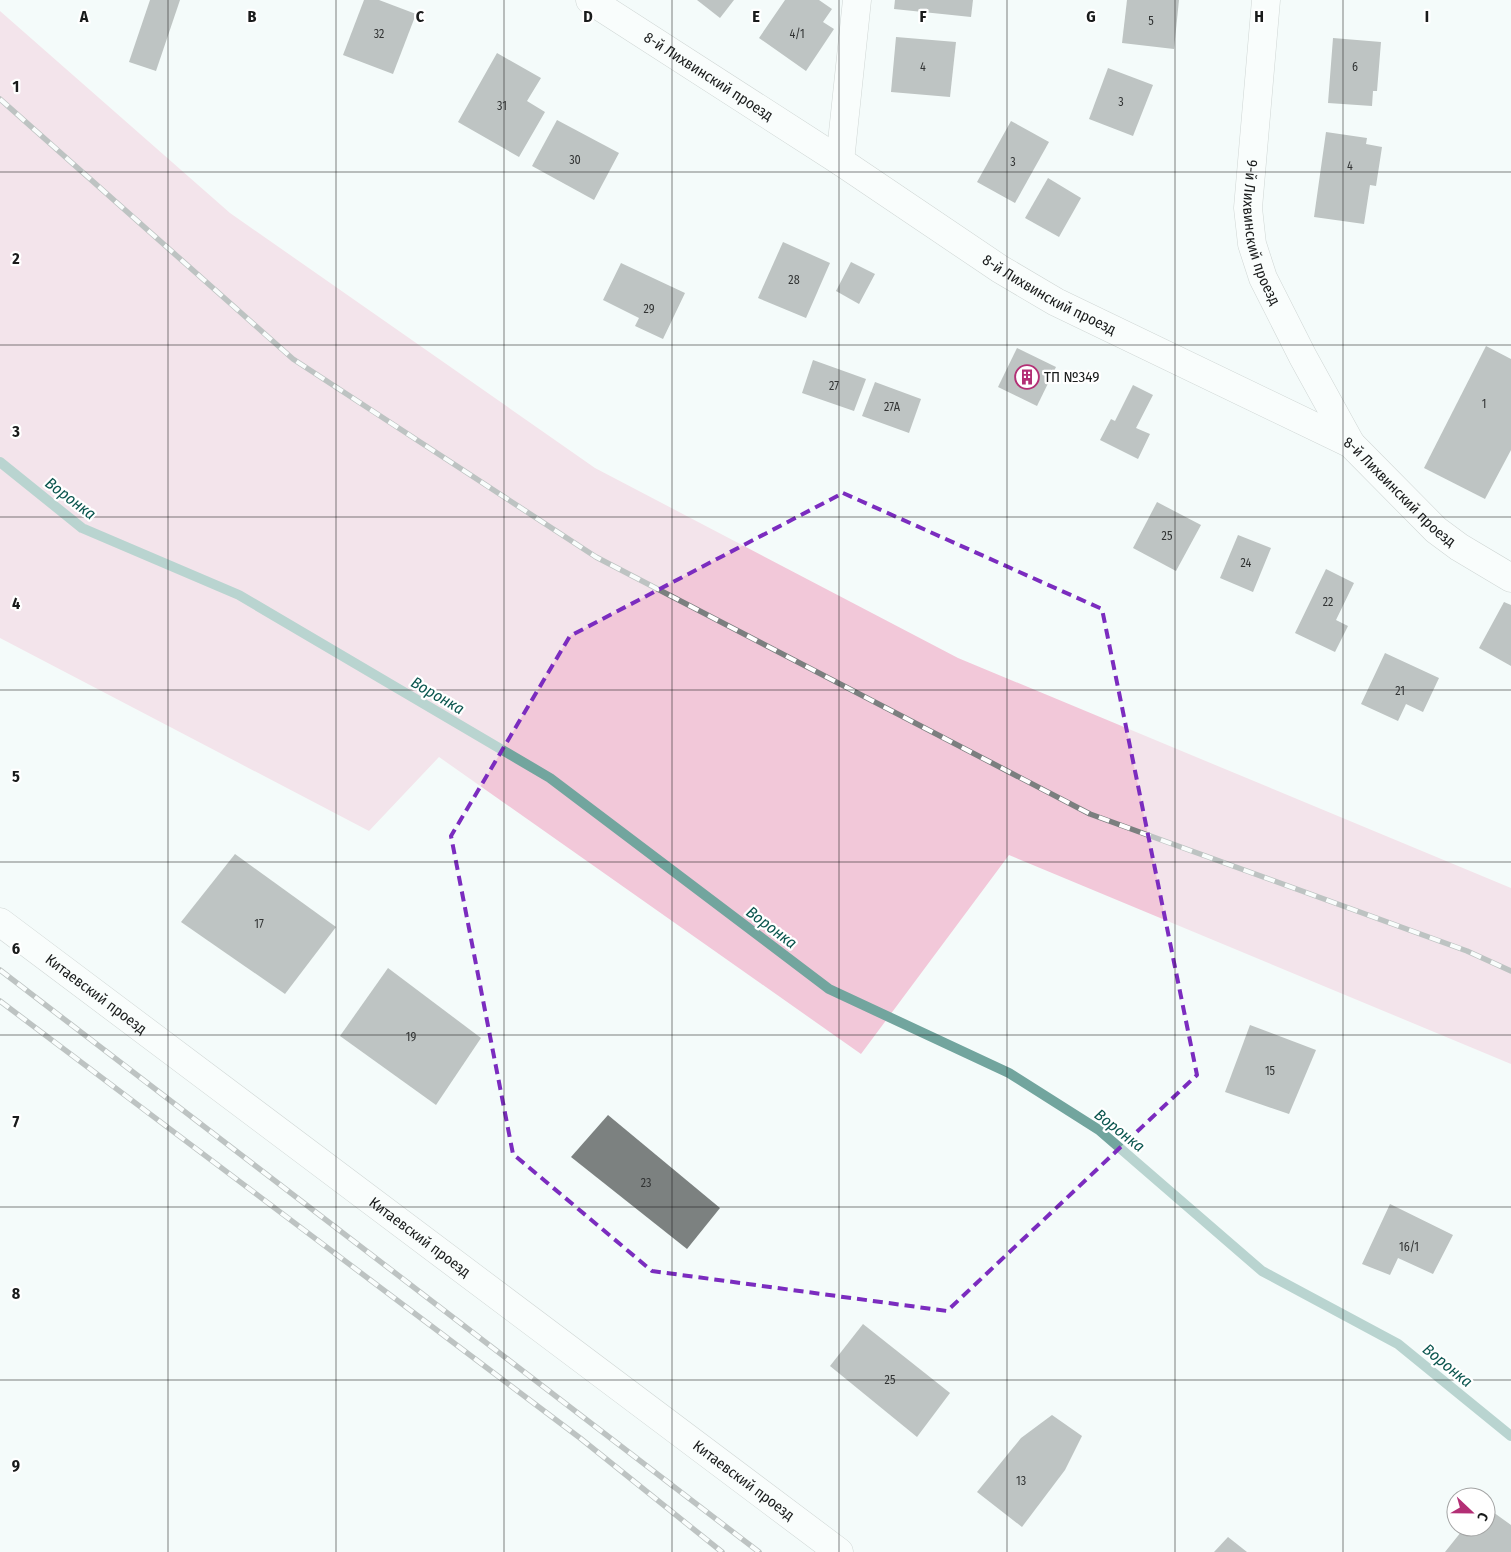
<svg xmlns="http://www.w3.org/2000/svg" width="1511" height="1552" font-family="'Fira Sans Condensed',sans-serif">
<rect width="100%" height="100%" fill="#f4fbfa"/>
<path fill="#f2c8d9" d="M0,11L230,213L595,468L958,658L1511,888V1064L1009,855L861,1054L439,757L369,831L0,638Z"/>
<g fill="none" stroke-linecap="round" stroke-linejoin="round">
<path stroke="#72a59e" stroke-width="10" d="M0,462L82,528L239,595L550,778L829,989L1009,1073L1099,1130L1262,1271L1398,1344L1511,1436"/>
</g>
<g fill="#7c8180">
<path d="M150,0H180L156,71L129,62Z"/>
<path d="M364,0H379L416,14L393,74L343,55Z"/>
<path d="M697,0H734L720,18Z"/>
<path d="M785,0H819L832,9L823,22L834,29L806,71L759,38Z"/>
<path d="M895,0H973L971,17L894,9Z"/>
<path d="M1127,0H1179L1174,49L1122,43Z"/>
<path d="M896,37L956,42L950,97L891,92Z"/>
<path d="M1333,38L1381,42L1377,91H1373L1372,106L1328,103Z"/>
<path d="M497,53L541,78L527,101L545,112L519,157L458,122Z"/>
<path d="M1108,68L1153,85L1133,136L1089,119Z"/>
<path d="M557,120L619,153L594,200L532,166Z"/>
<path d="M1011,121L1049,142L1015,203L977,182Z"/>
<path d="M1326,132L1367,138L1366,144L1382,147L1376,186L1370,185L1364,224L1314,217Z"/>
<path d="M1048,178L1081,198L1059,237L1025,218Z"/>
<path d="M783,242L830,263L806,318L758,298Z"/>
<path d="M851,262L875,274L859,304L836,291Z"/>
<path d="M621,263L685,293L663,339L635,326L639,318L603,300Z"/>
<path d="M1486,346L1511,359V450L1485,499L1424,468Z"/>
<path d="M1017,348L1056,367L1037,406L998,387Z"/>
<path d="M813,360L866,379L854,411L802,393Z"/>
<path d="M875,382L921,399L909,433L862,416Z"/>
<path d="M1133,385L1153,395L1136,428L1150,434L1138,459L1100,440L1111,419L1115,421Z"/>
<path d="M1157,502L1201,525L1176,571L1133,548Z"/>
<path d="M1238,535L1271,548L1253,592L1220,578Z"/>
<path d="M1326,569L1354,583L1336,620L1348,626L1335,652L1295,633Z"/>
<path d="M1504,602L1511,605V666L1479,648Z"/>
<path d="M1385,653L1439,678L1423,712L1406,704L1398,721L1361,704Z"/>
<path d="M235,854L336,927L285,994L181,922Z"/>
<path d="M388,968L481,1038L436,1105L340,1036Z"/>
<path d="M1250,1025L1316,1050L1289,1114L1225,1092Z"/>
<path d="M608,1115L720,1208L687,1249L571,1157Z"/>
<path d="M1390,1204L1453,1235L1433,1274L1398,1258L1390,1275L1362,1264Z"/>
<path d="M863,1324L950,1393L917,1437L830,1366Z"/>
<path d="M1052,1415L1082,1436L1065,1470L1022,1527L977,1492L1021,1438Z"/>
<path d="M1486,1507L1511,1525V1552H1445L1465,1527H1486Z"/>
<path d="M1228,1537L1247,1552H1214Z"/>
</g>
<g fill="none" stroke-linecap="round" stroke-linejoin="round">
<g stroke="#a3a9a8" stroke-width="29">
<g id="street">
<path id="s1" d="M590,0L840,161L1000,269L1056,302L1351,444L1436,530L1459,547L1511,578"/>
<path id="s2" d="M1266,0L1248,208L1252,244L1263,278L1303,357L1351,444"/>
<path d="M840,161L857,0"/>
<path id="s3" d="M0,922L839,1552"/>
</g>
</g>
<use href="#street" stroke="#fff" stroke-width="28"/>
<g stroke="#7b7f7f" stroke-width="5.5">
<g id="rail">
<path d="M0,99L293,359L596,557L1090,814L1467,951L1511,971"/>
<path d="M0,970L759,1552"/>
<path d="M0,1001L580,1438L722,1552"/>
</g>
</g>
<use href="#rail" stroke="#fff" stroke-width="4" stroke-dasharray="11" stroke-linecap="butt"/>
</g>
<path d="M0 0H1511V1552H0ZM843,493L1102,609L1197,1075L947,1311L652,1271L513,1154L451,836L570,636Z" fill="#f4fbfa" fill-opacity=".55" fill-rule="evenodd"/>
<path fill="none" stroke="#7b2cbf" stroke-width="4" stroke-dasharray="10 6" stroke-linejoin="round" d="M843,493L1102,609L1197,1075L947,1311L652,1271L513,1154L451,836L570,636Z"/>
<path fill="none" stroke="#191b1b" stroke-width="1" stroke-opacity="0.55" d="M168,0V1552M336,0V1552M504,0V1552M672,0V1552M839,0V1552M1007,0V1552M1175,0V1552M1343,0V1552M0,172H1511M0,345H1511M0,517H1511M0,690H1511M0,862H1511M0,1035H1511M0,1207H1511M0,1380H1511"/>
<defs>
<g id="building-ring" transform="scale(1.25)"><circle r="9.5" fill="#fff" stroke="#b32f75" stroke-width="1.5"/><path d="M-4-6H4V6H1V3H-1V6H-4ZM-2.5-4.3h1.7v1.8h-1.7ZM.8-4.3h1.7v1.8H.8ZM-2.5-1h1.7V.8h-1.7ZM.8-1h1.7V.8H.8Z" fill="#b32f75"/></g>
</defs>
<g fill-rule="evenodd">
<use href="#building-ring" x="1027" y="377"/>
</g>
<g text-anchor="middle" stroke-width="4.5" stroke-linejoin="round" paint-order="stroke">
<g font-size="12" fill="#323434">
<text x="1151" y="25">5</text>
<text x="379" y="38">32</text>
<text x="797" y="38">4/1</text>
<text x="923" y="71">4</text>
<text x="1355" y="71">6</text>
<text x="1121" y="106">3</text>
<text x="502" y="110">31</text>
<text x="575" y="164">30</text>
<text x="1013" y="166">3</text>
<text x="1350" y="170">4</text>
<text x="794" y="284">28</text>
<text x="649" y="313">29</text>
<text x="834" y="390">27</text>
<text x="1484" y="408">1</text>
<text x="892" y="411">27А</text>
<text x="1167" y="540">25</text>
<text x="1246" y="567">24</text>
<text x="1328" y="606">22</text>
<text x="1400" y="695">21</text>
<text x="259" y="928">17</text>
<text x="411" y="1041">19</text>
<text x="1270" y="1075">15</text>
<text x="646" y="1187">23</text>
<text x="1409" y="1251">16/1</text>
<text x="890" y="1384">25</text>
<text x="1021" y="1485">13</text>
</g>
<g font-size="15" fill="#191b1b" stroke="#fff">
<text dy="5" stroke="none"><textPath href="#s1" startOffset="141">8-й Лихвинский проезд</textPath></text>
<text dy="5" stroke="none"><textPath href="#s2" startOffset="235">9-й Лихвинский проезд</textPath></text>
<text dy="5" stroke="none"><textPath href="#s1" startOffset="546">8-й Лихвинский проезд</textPath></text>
<text dy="5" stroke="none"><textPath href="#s1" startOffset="951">8-й Лихвинский проезд</textPath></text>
<text dy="5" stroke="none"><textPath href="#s3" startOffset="120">Китаевский проезд</textPath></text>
<text dy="5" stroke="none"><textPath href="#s3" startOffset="525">Китаевский проезд</textPath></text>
<text dy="5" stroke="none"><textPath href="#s3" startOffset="930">Китаевский проезд</textPath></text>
</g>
<g font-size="15" fill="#191b1b" stroke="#fff" text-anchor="start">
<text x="1044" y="382">ТП №349</text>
</g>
<g font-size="16" font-style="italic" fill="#0a554e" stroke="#fff">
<text transform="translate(71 498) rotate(37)" y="6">Воронка</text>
<text transform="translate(438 695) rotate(30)" y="6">Воронка</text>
<text transform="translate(772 927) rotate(37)" y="6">Воронка</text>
<text transform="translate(1120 1130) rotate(38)" y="6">Воронка</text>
<text transform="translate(1448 1365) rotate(39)" y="6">Воронка</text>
</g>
</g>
<g font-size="16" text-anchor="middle" font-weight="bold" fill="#191b1b" stroke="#fff" stroke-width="4.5" stroke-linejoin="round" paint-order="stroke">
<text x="84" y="22">A</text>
<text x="252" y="22">B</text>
<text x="420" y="22">C</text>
<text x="588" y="22">D</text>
<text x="756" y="22">E</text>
<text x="923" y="22">F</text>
<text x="1091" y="22">G</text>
<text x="1259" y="22">H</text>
<text x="1427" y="22">I</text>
<text x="16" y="92">1</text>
<text x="16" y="264">2</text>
<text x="16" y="437">3</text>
<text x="16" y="609">4</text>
<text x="16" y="782">5</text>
<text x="16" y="954">6</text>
<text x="16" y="1127">7</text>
<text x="16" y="1299">8</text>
<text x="16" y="1471">9</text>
</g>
<g transform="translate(1471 1512) rotate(112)"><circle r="24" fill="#ffffff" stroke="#a3a4a4"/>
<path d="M0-4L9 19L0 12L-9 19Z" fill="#b32f75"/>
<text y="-8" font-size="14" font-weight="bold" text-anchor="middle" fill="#191b1b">С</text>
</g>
</svg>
